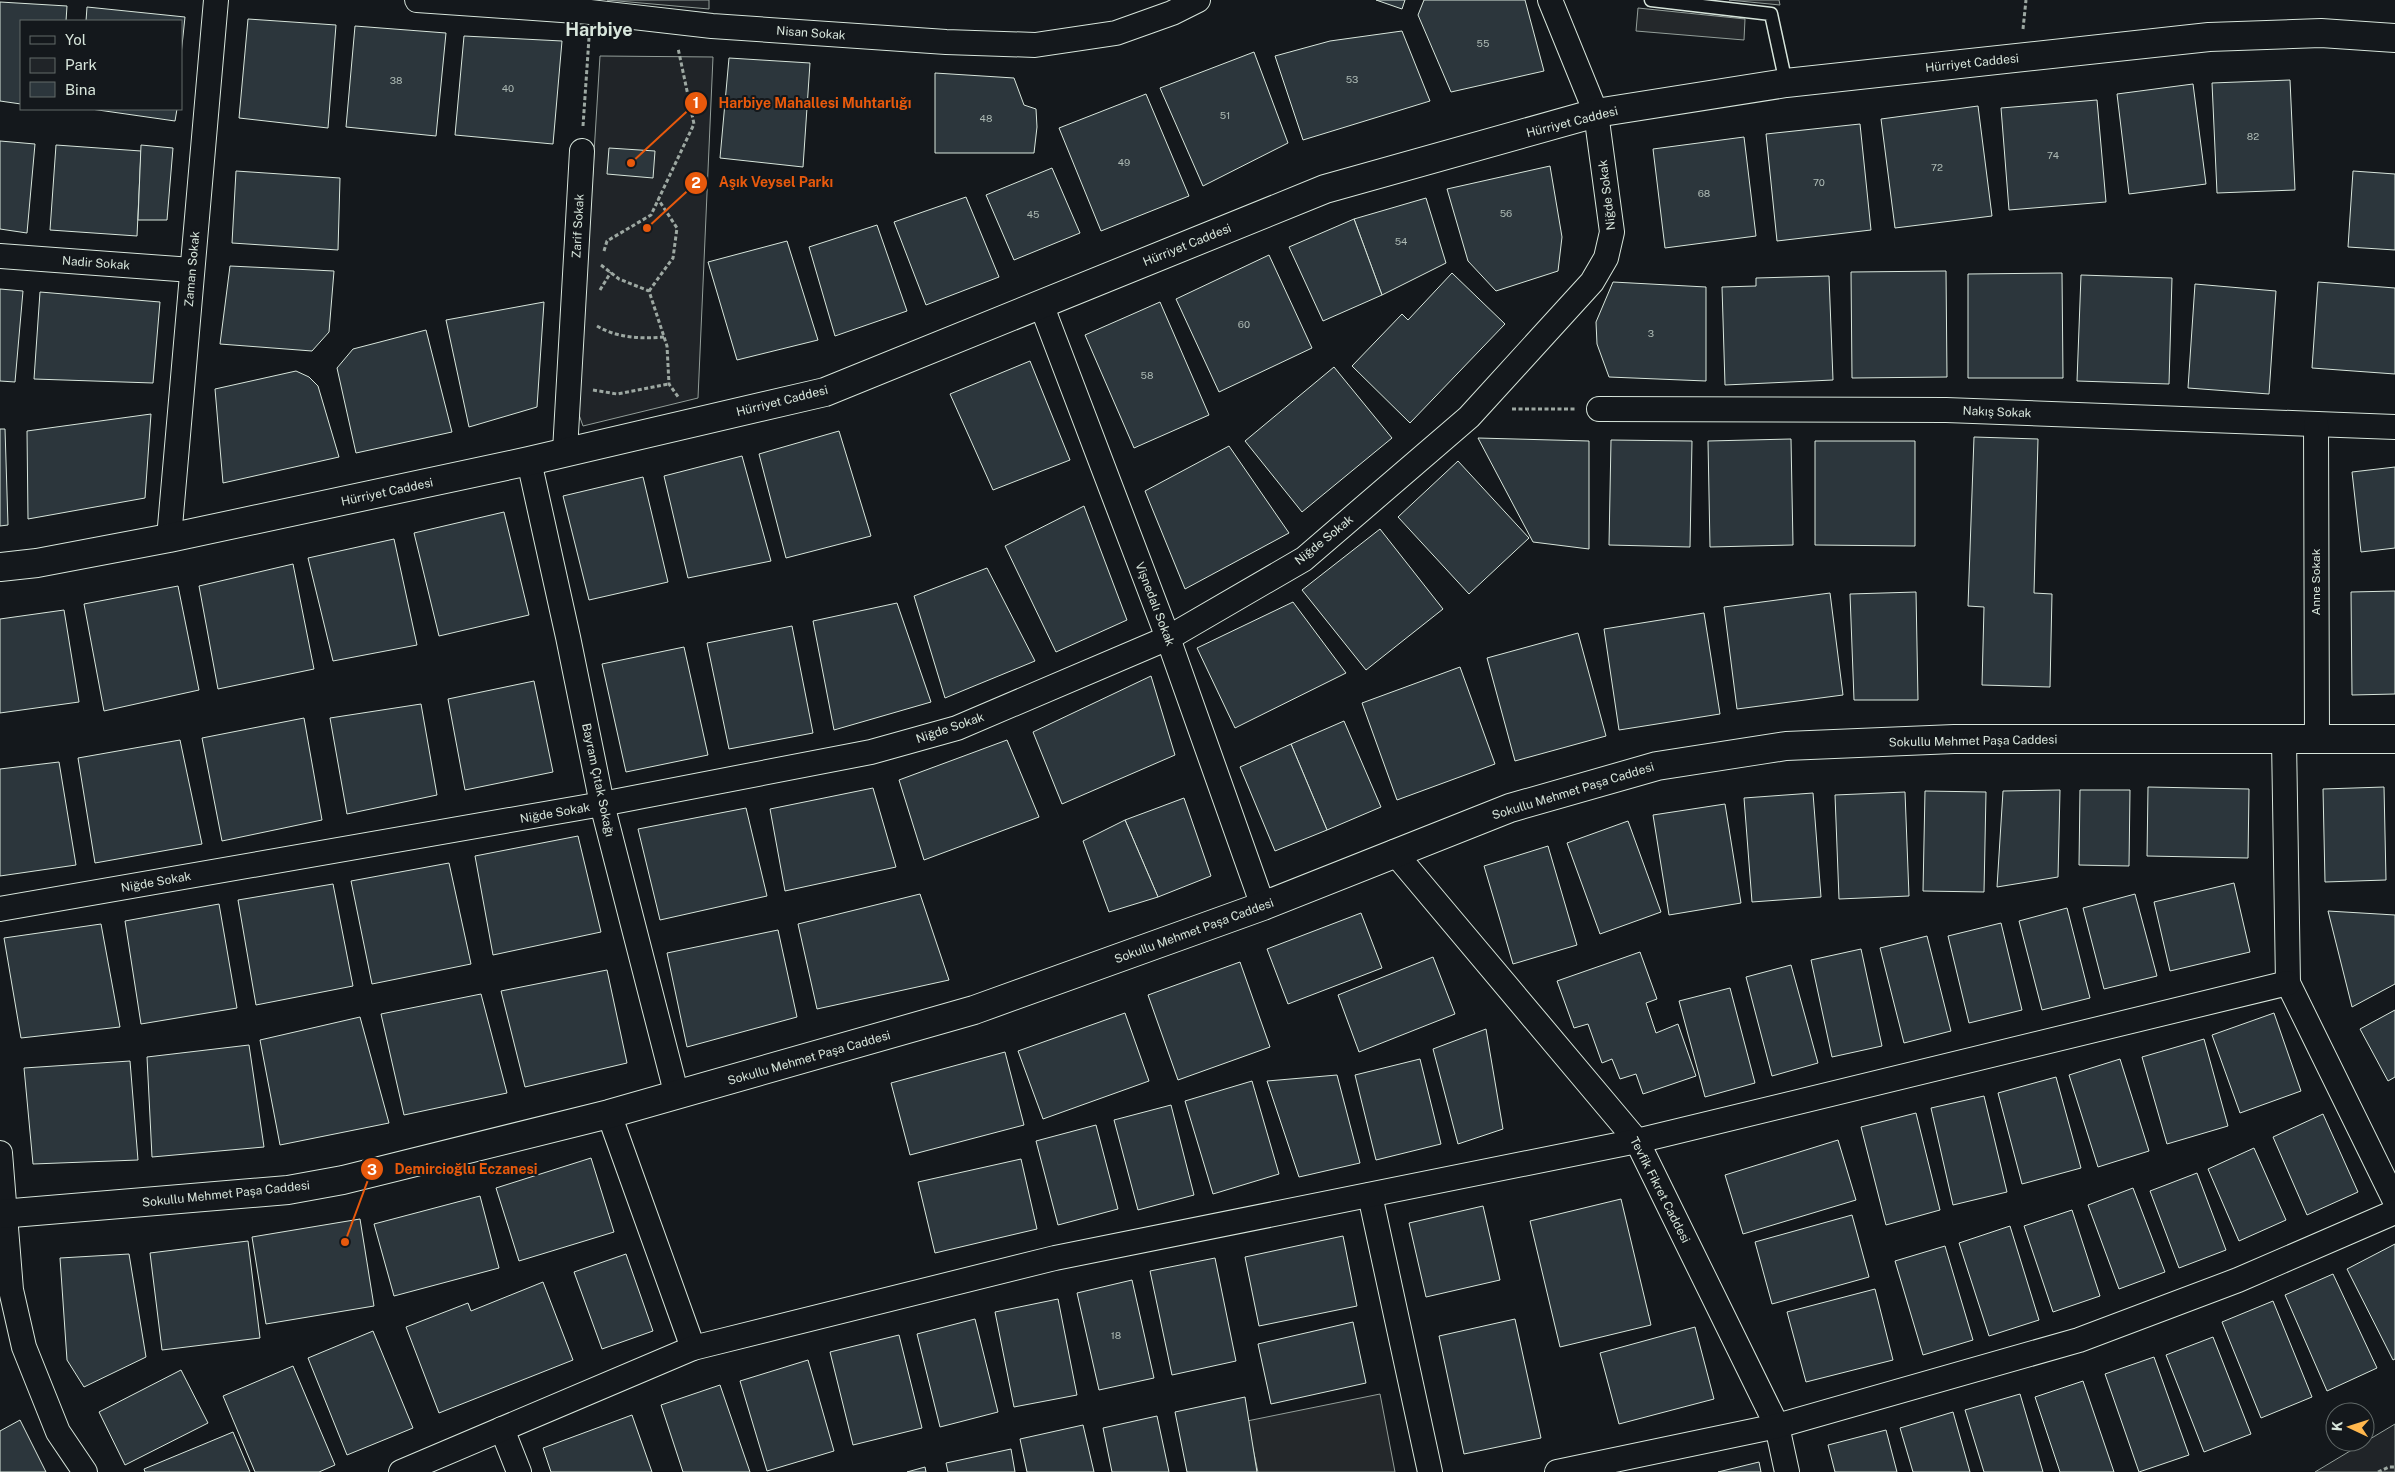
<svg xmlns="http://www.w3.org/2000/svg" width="2395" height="1472" font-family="'Public Sans',sans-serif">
<rect width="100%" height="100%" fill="#14181c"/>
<g fill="#202428" stroke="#939e99">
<path d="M607,0H709V9Z"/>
<path d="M600,56L713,57L698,398L583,426L578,412Z"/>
<path d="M2395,1424V1472H2315Z"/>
</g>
<g fill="#24282b" stroke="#939e99">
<path d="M1729,0H1779L1780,5Z"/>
<path d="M1638,8L1745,19L1744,40L1636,31Z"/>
<path d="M1380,1394L1395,1472H1258L1247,1421Z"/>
</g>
<g fill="#2c363c" stroke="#d8e6dc">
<path d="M1376,0H1405L1402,9Z"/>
<path d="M1424,0H1525L1544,71L1451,92L1418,15Z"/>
<path d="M0,2L67,6L66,21H21V104L0,101Z"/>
<path d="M87,7L185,17L181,55V21H86Z"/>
<path d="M248,19L336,25L328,128L239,118Z"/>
<path d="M355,26L446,33L436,136L346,127Z"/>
<path d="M1402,31L1430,101L1303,140L1275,56L1330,41Z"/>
<path d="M464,36L562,41L553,144L455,135Z"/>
<path d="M1254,52L1288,143L1203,186L1160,88Z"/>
<path d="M729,58L810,63L803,167L720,158Z"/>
<path d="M935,73L1014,78L1024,105L1036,109L1037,127L1034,153H935Z"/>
<path d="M2290,80L2295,190L2217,193L2212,83Z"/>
<path d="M2193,84L2206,184L2129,194L2117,94Z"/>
<path d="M1146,94L1189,196L1101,231L1059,128Z"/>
<path d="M2097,100L2106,202L2009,210L2001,108Z"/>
<path d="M1978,106L1992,216L1895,228L1881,119Z"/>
<path d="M91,109H177L175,121Z"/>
<path d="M1860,124L1871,230L1777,241L1766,134Z"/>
<path d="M1744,137L1756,236L1665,248L1653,149Z"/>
<path d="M0,141L35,144L27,233L0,229Z"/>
<path d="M56,145L141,151L137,236L50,230Z"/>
<path d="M141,145L173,148L167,220H138Z"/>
<path d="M609,148L655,151L653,178L607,174Z"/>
<path d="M1550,166L1562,237L1558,271L1496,291L1468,261L1447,189Z"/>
<path d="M1052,168L1080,233L1014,260L986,195Z"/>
<path d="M236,171L340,178L338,250L232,243Z"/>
<path d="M2353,171L2395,174V250L2348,247Z"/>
<path d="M966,197L999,277L926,305L894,222Z"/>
<path d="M1426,198L1446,263L1382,295L1354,219Z"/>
<path d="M1354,219L1382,295L1323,321L1289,247Z"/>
<path d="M877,225L907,311L835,336L809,247Z"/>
<path d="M787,241L818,340L737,360L708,262Z"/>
<path d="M1269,255L1312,348L1219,392L1176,299Z"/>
<path d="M230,266L334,271L329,332L312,351L220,344Z"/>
<path d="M1946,271L1947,377L1852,378L1851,272Z"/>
<path d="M1452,273L1505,324L1410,423L1352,366L1402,314L1408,320Z"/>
<path d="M2062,273L2063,378H1968V274Z"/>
<path d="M2081,275L2172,278L2169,384L2077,381Z"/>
<path d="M1829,276L1833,380L1725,385L1722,287L1756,286V278Z"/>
<path d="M1613,282L1706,287V381L1609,377L1597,344L1596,322Z"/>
<path d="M2318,282L2395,288V374L2312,368Z"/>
<path d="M2195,284L2276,291L2269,394L2188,388Z"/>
<path d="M0,289L23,291L15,382L0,381Z"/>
<path d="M40,292L160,302L153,383L34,379Z"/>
<path d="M544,302L537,407L469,427L446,320Z"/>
<path d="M1160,302L1209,415L1134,448L1085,335Z"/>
<path d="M426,330L452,432L356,453L337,368L353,349Z"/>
<path d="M1030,361L1070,460L993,490L950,394Z"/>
<path d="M1334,367L1392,438L1302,512L1245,441Z"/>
<path d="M296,371L309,377L318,386L339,457L223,483L215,389Z"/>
<path d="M151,414L145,498L28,519L27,431Z"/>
<path d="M0,429H5L8,525L0,526Z"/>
<path d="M839,431L871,536L786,558L759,454Z"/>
<path d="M1974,437L2038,439L2034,593L2052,594L2050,687L1982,685L1984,607L1968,606Z"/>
<path d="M1478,438L1589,441V549L1533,542Z"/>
<path d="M1791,439L1793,545L1710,547L1708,441Z"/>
<path d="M1611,440L1692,441L1690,547L1609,545Z"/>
<path d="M1815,441H1915V546L1815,545Z"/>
<path d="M1229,446L1289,533L1185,589L1145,491Z"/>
<path d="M742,456L771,561L688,578L664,476Z"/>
<path d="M1458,461L1529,538L1469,594L1398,517Z"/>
<path d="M2395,467V548L2361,552L2352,472Z"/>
<path d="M643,477L668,582L589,600L563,496Z"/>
<path d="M1084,506L1127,620L1056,652L1005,546Z"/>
<path d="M504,512L529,615L439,636L414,533Z"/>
<path d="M1380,529L1443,609L1366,670L1302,590Z"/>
<path d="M394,539L417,645L333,661L308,558Z"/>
<path d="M293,564L314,669L218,689L199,586Z"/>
<path d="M987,568L1035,661L945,698L914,596Z"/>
<path d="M178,586L199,690L104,711L84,604Z"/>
<path d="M2395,591V694L2352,695L2351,592Z"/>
<path d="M1916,592L1918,700H1854L1850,594Z"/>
<path d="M1830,593L1843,695L1737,709L1724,607Z"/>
<path d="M1293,602L1346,673L1235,728L1197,648Z"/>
<path d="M897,603L931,702L834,730L813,621Z"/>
<path d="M64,610L79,702L0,713V619Z"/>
<path d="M1704,613L1720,714L1619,730L1604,629Z"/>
<path d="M792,626L813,733L729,749L707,643Z"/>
<path d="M1578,633L1606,736L1515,761L1487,658Z"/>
<path d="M684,647L708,755L626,772L602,664Z"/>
<path d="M1460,667L1495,764L1397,800L1362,703Z"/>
<path d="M1151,676L1175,755L1062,804L1033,732Z"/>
<path d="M534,681L553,772L465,790L448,699Z"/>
<path d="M421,704L437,795L347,814L330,718Z"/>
<path d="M304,718L322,820L222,841L202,738Z"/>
<path d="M1344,721L1381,807L1327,830L1291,744Z"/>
<path d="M180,740L202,844L95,863L78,758Z"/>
<path d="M1007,740L1039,817L924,860L899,780Z"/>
<path d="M1291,744L1327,830L1275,851L1240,767Z"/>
<path d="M59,762L76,865L0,876V769Z"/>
<path d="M2148,787L2249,789L2248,858L2147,856Z"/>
<path d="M2384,787L2386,880L2325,882L2323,789Z"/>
<path d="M873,788L896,867L785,891L770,809Z"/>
<path d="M2060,790L2058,877L1997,887L2003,791Z"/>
<path d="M2080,790H2130L2129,866L2079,865Z"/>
<path d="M1925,791L1986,792L1984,892L1923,891Z"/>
<path d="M1905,792L1909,896L1839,899L1835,795Z"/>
<path d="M1813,793L1821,897L1752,902L1744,798Z"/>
<path d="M1184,798L1211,876L1158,897L1125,820Z"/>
<path d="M1725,804L1741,903L1669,915L1653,815Z"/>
<path d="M746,808L767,896L660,920L638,829Z"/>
<path d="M1125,820L1158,897L1109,912L1083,841Z"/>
<path d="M1628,821L1661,912L1600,934L1567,843Z"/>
<path d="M578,836L601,932L493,955L475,856Z"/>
<path d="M1548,846L1577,945L1513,964L1484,866Z"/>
<path d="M449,863L471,964L372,984L351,881Z"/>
<path d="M2234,883L2250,952L2170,971L2154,902Z"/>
<path d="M333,884L353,986L256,1005L238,900Z"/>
<path d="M920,894L949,980L817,1009L798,924Z"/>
<path d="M2135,894L2157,976L2104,989L2083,908Z"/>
<path d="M219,904L237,1008L141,1024L125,921Z"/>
<path d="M2067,908L2090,998L2042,1010L2019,921Z"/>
<path d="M2328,911L2395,915V984L2352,1007Z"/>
<path d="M1361,913L1382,968L1288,1004L1267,949Z"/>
<path d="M2001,923L2022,1010L1969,1023L1948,936Z"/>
<path d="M101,924L120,1027L21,1038L4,938Z"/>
<path d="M778,930L797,1017L687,1047L667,953Z"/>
<path d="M1927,936L1951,1031L1904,1043L1880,948Z"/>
<path d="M1861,949L1882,1046L1832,1057L1811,960Z"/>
<path d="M1640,952L1657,999L1646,1003L1656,1033L1678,1024L1696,1076L1643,1094L1636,1074L1620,1079L1612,1059L1602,1063L1588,1024L1574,1028L1557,981Z"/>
<path d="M1433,957L1455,1014L1359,1052L1338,995Z"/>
<path d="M1240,962L1270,1047L1178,1080L1148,995Z"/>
<path d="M1791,965L1818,1063L1772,1076L1746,977Z"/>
<path d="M607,970L627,1063L525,1087L501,991Z"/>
<path d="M1730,988L1755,1083L1705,1097L1679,1001Z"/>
<path d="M481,994L507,1093L404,1115L381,1014Z"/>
<path d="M2395,1010V1077L2388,1081L2360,1029Z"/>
<path d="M1125,1013L1149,1081L1043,1119L1018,1051Z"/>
<path d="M2274,1013L2301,1091L2240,1113L2212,1035Z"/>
<path d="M360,1017L389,1123L280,1145L260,1040Z"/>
<path d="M1486,1029L1503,1129L1458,1144L1433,1049Z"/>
<path d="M2204,1039L2228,1126L2167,1144L2142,1057Z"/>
<path d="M249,1045L264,1147L152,1157L147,1057Z"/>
<path d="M1005,1052L1024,1125L910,1155L891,1083Z"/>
<path d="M1420,1059L1441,1144L1376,1160L1355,1075Z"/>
<path d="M2120,1059L2149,1151L2098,1167L2069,1075Z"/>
<path d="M130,1061L138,1160L33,1164L24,1068Z"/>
<path d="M1337,1075L1360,1163L1299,1177L1267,1081Z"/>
<path d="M2056,1077L2081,1168L2022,1184L1998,1093Z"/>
<path d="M1252,1081L1279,1174L1213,1194L1185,1101Z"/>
<path d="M1984,1096L2007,1192L1953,1205L1931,1108Z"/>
<path d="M1171,1105L1194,1195L1138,1210L1114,1120Z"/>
<path d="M1916,1113L1940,1210L1886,1225L1861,1127Z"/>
<path d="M2323,1114L2358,1192L2307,1215L2273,1137Z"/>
<path d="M1096,1125L1118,1209L1058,1225L1036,1141Z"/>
<path d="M1838,1140L1856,1200L1743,1234L1725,1175Z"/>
<path d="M2254,1148L2286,1220L2239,1241L2208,1169Z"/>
<path d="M591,1158L614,1232L519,1261L496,1188Z"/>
<path d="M1021,1159L1037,1229L935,1253L918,1182Z"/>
<path d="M2197,1173L2226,1250L2179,1268L2150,1191Z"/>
<path d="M2133,1188L2165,1272L2119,1289L2088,1205Z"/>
<path d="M480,1196L499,1268L394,1296L374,1224Z"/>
<path d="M1621,1199L1651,1325L1560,1347L1530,1221Z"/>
<path d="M1483,1206L1500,1280L1426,1297L1409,1223Z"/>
<path d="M2072,1210L2100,1296L2053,1312L2024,1226Z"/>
<path d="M1852,1215L1869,1277L1772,1304L1755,1242Z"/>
<path d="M360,1219L374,1306L266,1324L252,1237Z"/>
<path d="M2010,1226L2039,1320L1989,1336L1959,1243Z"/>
<path d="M1343,1236L1357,1306L1259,1326L1245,1257Z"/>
<path d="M248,1241L260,1338L162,1350L150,1253Z"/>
<path d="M2395,1244V1359L2393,1360L2347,1269Z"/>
<path d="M1945,1246L1973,1340L1923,1355L1895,1261Z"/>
<path d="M129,1254L146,1357L84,1387L67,1360L60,1258Z"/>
<path d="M626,1254L653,1331L602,1349L574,1272Z"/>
<path d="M1215,1258L1236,1361L1172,1375L1150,1271Z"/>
<path d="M2333,1274L2377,1368L2327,1391L2285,1295Z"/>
<path d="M1132,1280L1154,1378L1099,1390L1077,1293Z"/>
<path d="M543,1282L573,1360L439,1413L406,1327L468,1303L471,1311Z"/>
<path d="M1875,1289L1893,1360L1806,1382L1787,1312Z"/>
<path d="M1058,1299L1077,1395L1014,1407L995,1312Z"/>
<path d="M2273,1301L2312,1397L2261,1418L2222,1322Z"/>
<path d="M975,1319L998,1412L940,1427L917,1334Z"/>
<path d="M1515,1319L1541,1438L1464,1454L1439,1336Z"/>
<path d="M1353,1322L1366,1383L1271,1404L1258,1344Z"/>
<path d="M1695,1327L1714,1399L1619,1424L1600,1353Z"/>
<path d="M373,1331L413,1428L347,1455L308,1358Z"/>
<path d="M899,1335L922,1428L853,1445L830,1352Z"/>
<path d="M2213,1337L2251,1434L2204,1452L2166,1355Z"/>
<path d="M2154,1357L2189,1455L2139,1472L2105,1374Z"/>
<path d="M808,1360L834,1451L767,1471L740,1381Z"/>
<path d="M293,1366L335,1465L319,1472H255L223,1396Z"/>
<path d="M181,1370L208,1423L125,1465L99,1412Z"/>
<path d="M2083,1381L2114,1472H2060L2035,1397Z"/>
<path d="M720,1385L750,1472H683L661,1405Z"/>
<path d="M2020,1394L2043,1472H1984L1965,1410Z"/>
<path d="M1245,1397L1257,1472H1187L1175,1412Z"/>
<path d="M1953,1412L1970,1472H1913L1900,1428Z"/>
<path d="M632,1415L652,1472H551L543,1448Z"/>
<path d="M1157,1416L1169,1472H1112L1103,1428Z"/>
<path d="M20,1420L46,1472H0V1431Z"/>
<path d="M1083,1425L1094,1472H1027L1020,1439Z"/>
<path d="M1886,1430L1897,1472H1835L1828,1445Z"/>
<path d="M233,1432L250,1472H145L144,1469Z"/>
<path d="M1011,1449L1015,1472H948L946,1463Z"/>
<path d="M1759,1462L1761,1472H1718Z"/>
<path d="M925,1467L926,1472H907Z"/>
</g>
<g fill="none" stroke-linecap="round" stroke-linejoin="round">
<g stroke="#d8e6dc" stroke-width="15">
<path id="service" d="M1651,0L1771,14L1786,83"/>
</g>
<g stroke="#d8e6dc" stroke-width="26">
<g id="minor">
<path d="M417,0L590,12L712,26L946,42L1035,45L1116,33L1172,13L1198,0"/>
<path d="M0,256L192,270"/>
<path d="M1041,304L1168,638L1263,906"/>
<path d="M1599,409L1946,410L2395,427"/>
<path d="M2316,424L2317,739"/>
<path d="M565,451L582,151"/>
<path d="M529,461L568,637L602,804L677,1096"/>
<path d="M169,538L216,0"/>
<path d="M2284,740L2288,983L2395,1201"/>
<path d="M1394,852L1637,1141L1777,1426L1787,1472"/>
<path d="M0,909L602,804L871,752L957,728L1168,638L1304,559L1469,417L1592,282L1606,258L1612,232L1596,113L1550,0"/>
<path d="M609,1114L693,1348"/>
<path d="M0,1153L11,1290L24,1347L58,1432L85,1472"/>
<path d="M1370,1195L1430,1472"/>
<path d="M502,1429L519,1472"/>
<path d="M401,1472L693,1348L1055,1258L1637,1141L2288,983"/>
<path d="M1557,1472L1777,1426L2079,1340L2238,1280L2395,1212"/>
</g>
</g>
<g stroke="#d8e6dc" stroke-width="30">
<path id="tertiary" d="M0,567L37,563L169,538L529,461L825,392L1325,189L1596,113L1786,83L2209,37L2321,33L2395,38"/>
</g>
<g stroke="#d8e6dc" stroke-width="30">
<path id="secondary" d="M0,1214L288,1190L343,1180L609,1114L974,1010L1263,906L1510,808L1657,766L1786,746L1954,739H2395"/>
</g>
<g stroke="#9da8a2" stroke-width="3" stroke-dasharray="4 2.5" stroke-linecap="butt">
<path d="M2023,29L2026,0"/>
<path d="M583,126L589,38"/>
<path d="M604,251L607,241L651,215L694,124L678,48"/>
<path d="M601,265L619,279L649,291L667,346L669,384L679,398"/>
<path d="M600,290L611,272"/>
<path d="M649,291L673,258L677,228L658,199"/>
<path d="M597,326C617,338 641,339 664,337"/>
<path d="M593,390L617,394L669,384"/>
<path d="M1512,409H1576"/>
<path d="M2378,1472L2389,1467H2395"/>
</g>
<use href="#service" stroke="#14181c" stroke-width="12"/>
<use href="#minor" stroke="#14181c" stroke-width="24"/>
<use href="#tertiary" stroke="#14181c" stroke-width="28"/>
<use href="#secondary" stroke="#14181c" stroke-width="28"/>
</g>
<g text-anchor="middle" stroke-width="4" stroke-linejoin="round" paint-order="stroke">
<g font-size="10" fill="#adbab4">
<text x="1483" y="47">55</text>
<text x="1352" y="83">53</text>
<text x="396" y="84">38</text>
<text x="508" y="92">40</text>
<text x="1225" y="119">51</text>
<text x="986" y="122">48</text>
<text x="2253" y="140">82</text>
<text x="2053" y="159">74</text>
<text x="1124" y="166">49</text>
<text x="1937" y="171">72</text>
<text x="1819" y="186">70</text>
<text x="1704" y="197">68</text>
<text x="1506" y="217">56</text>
<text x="1033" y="218">45</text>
<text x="1401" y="245">54</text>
<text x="1244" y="328">60</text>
<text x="1651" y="337">3</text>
<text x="1147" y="379">58</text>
<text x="1116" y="1339">18</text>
</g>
<g font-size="12" fill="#d8e6dc" stroke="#14181c">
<text transform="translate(811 33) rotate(4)" y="4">Nisan Sokak</text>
<text transform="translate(1972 63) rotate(-6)" y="4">Hürriyet Caddesi</text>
<text transform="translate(1572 122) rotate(-14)" y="4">Hürriyet Caddesi</text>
<text transform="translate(1607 195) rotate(-97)" y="4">Niğde Sokak</text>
<text transform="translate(578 226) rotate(-87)" y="4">Zarif Sokak</text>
<text transform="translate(1187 245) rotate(-22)" y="4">Hürriyet Caddesi</text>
<text transform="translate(96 263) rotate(4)" y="4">Nadir Sokak</text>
<text transform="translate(192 269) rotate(-85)" y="4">Zaman Sokak</text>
<text transform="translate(782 401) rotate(-14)" y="4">Hürriyet Caddesi</text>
<text transform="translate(1997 412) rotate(2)" y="4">Nakış Sokak</text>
<text transform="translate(387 492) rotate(-12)" y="4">Hürriyet Caddesi</text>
<text transform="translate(1324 540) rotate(-39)" y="4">Niğde Sokak</text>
<text transform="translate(2316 582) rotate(-90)" y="4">Anne Sokak</text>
<text transform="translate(1155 604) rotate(69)" y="4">Vişnedalı Sokak</text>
<text transform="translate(950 728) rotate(-19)" y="4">Niğde Sokak</text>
<text transform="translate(1973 741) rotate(-1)" y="4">Sokullu Mehmet Paşa Caddesi</text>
<text transform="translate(598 780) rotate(78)" y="4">Bayram Çıtak Sokağı</text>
<text transform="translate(1573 791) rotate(-17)" y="4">Sokullu Mehmet Paşa Caddesi</text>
<text transform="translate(555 813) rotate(-10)" y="4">Niğde Sokak</text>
<text transform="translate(156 882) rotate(-10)" y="4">Niğde Sokak</text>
<text transform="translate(1194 931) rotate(-20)" y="4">Sokullu Mehmet Paşa Caddesi</text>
<text transform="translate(809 1058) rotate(-16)" y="4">Sokullu Mehmet Paşa Caddesi</text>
<text transform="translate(1660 1190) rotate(63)" y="4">Tevfik Fikret Caddesi</text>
<text transform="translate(226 1194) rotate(-6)" y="4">Sokullu Mehmet Paşa Caddesi</text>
</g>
<g font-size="18" font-weight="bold" fill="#d8e6dc" stroke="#14181c">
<text x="599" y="36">Harbiye</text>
</g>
</g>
<path fill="none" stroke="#e8590c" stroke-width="2" d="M631 163L696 103M647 228L696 183M345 1242L372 1169"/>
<g fill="#e8590c" stroke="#14181c" stroke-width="2">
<circle cx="631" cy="163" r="5"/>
<circle cx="647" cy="228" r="5"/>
<circle cx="345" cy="1242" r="5"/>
<circle cx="696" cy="103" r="12"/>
<circle cx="696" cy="183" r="12"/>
<circle cx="372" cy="1169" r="12"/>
</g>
<g font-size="15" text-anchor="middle" font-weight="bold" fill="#fff">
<text x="696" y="108">1</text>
<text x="696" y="188">2</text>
<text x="372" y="1175">3</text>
</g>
<g font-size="14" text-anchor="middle" font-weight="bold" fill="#e8590c" stroke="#14181c" stroke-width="4" stroke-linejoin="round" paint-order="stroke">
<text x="815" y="108">Harbiye Mahallesi Muhtarlığı</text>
<text x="776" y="187">Aşık Veysel Parkı</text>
<text x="466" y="1174">Demircioğlu Eczanesi</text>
</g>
<rect x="20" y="20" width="162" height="90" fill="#14181c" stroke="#626a69"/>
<rect x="30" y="36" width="25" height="8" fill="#14181c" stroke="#626a69"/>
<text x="65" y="45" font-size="15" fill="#d8e6dc">Yol</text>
<rect x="30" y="58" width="25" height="15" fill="#202428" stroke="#626a69"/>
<text x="65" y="70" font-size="15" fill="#d8e6dc">Park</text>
<rect x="30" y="82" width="25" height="15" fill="#2c363c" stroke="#626a69"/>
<text x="65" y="95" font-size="15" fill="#d8e6dc">Bina</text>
<g transform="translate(2350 1427) rotate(274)"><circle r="24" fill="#14181c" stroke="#626a69"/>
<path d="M0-4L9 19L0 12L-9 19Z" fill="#ffb74d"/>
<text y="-8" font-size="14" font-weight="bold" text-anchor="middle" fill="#d8e6dc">K</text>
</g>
</svg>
